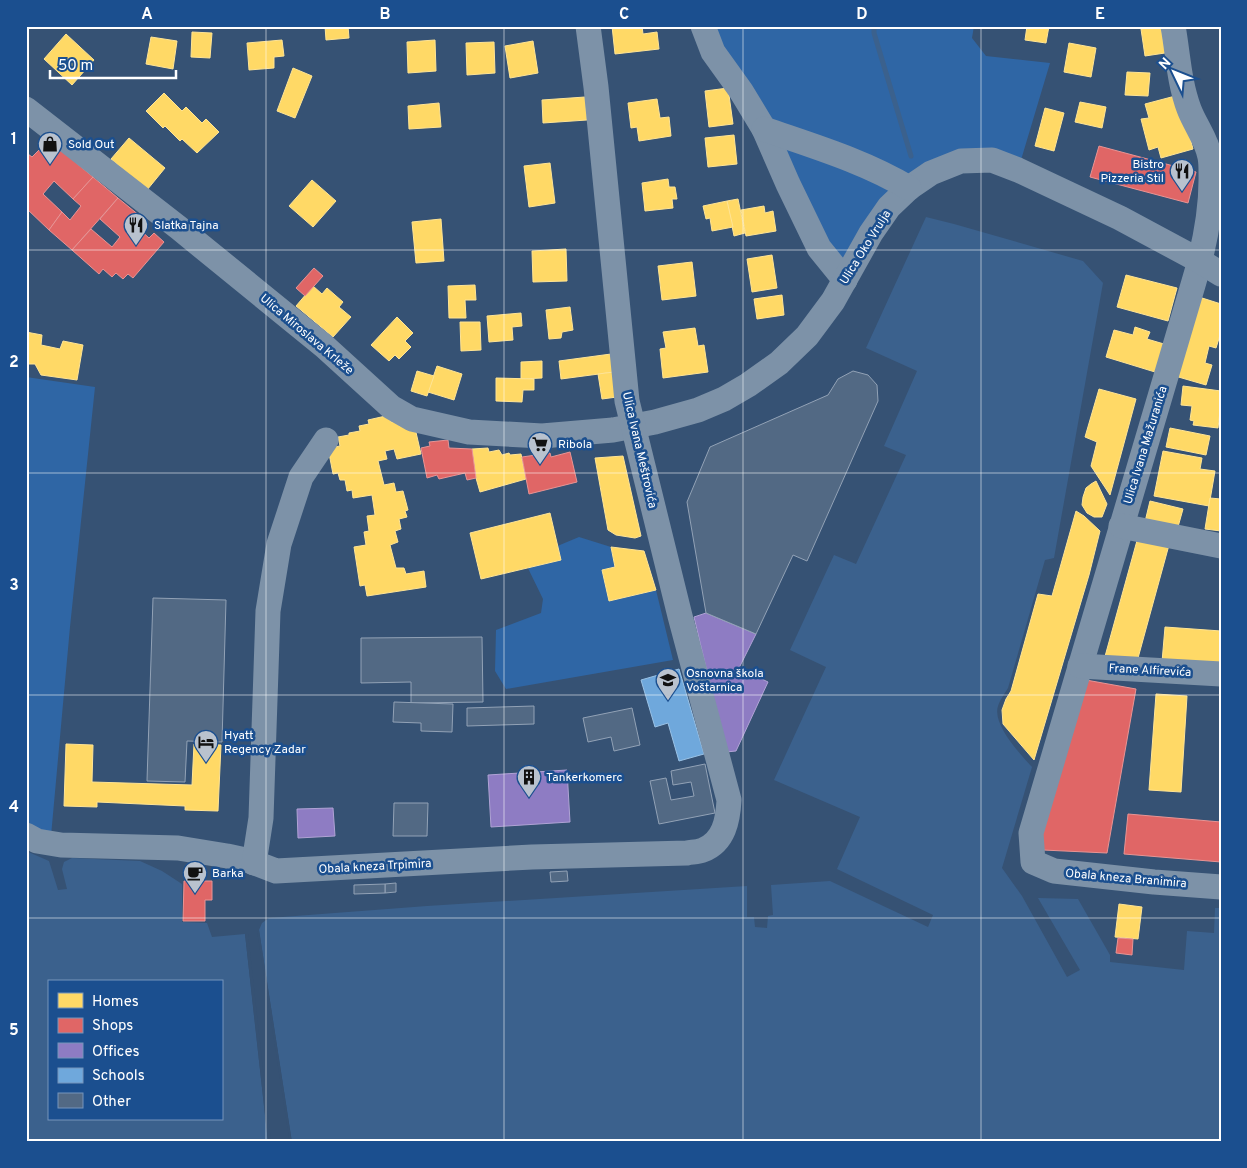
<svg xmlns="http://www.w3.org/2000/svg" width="1247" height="1168" font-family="Overpass,sans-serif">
<rect width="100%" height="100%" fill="#365274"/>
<g fill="#2f66a5">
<path d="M703,26H974L972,38L986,56L1050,63L1018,170L931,173L845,280Z"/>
<path d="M26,377L95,387L70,627L51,836L26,827Z"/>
<path d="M579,537L611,547L615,567L602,570L609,601L656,590L673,660L506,689L495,671L496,630L541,613L543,599L524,560Z"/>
</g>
<g fill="#3b618d" fill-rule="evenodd">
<path d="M926,217L954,224L1083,261L1103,283L1054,558L1045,560L1008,688C1005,693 1000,700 998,706C992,724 1020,754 1032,767L1002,868L1022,896L1067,977L1080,970L1038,898L1078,899L1110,955V962L1184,970L1187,931L1214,933L1215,908H1221V1142H292L259,930L262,923L269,918L427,906L747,886V917H754L755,927L767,928L768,916L773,915L771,885L830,881L928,927L933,915L837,869L860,817L774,780L826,667L790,650L834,555L856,564L906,455L884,446L917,371L866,348Z"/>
<path d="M26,851L49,861L58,890L67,889L62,869L64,862L72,858L140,861L162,871L182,884V922L207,923L212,937L245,934L268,1142H26ZM49,982H221V1119H49Z"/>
</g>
<g fill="#365274">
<path d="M259,930L291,1137L292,1142H290L289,1138L257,931Z"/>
<path d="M245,934H248L271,1142H268Z"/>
</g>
<g fill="#ffd966" stroke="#ffe494">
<path d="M325,26H348L349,38L326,40Z"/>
<path d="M612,26H642L643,34L657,32L659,49L615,54Z"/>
<path d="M1027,26H1049L1046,43L1025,40Z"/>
<path d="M1161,26L1165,53L1145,56L1141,29Z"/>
<path d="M192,32L212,33L210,58L191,57Z"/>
<path d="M66,34L94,60L72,85L44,59Z"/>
<path d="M151,37L177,41L173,69L146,64Z"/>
<path d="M282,40L284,56L274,57V68L249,70L247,43Z"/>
<path d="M435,40L436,71L408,73L407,42Z"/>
<path d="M533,41L538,73L510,78L505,46Z"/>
<path d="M494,42L495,73L467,75L466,43Z"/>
<path d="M1069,43L1096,48L1091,77L1064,72Z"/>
<path d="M293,68L312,76L295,118L277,111Z"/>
<path d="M1127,72L1150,73L1148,96L1125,95Z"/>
<path d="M728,88L733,124L709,127L705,91Z"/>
<path d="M164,93L182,111L186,107L202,123L206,119L219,132L197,153L182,139L180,141L165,126L163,128L146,111Z"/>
<path d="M1179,95L1193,149L1161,158L1158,147L1149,150L1141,119L1149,118L1145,104Z"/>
<path d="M585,97L587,120L543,123L542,100Z"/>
<path d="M657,99L660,118L669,117L671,136L639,141L637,127L631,128L628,103Z"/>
<path d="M1080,102L1106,107L1102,128L1075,122Z"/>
<path d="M439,103L441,127L409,129L408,106Z"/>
<path d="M1045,108L1064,113L1054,151L1035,146Z"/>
<path d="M734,135L737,164L708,167L705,138Z"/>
<path d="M129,138L165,168L147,190L111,159Z"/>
<path d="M550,163L555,203L529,207L524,166Z"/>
<path d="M668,179L669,187H675L677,199H672L673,208L645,211L642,183Z"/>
<path d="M312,180L336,201L313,227L289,206Z"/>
<path d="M738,199L745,233L734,236L727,201Z"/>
<path d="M727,201L733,227L712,231L710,218L706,219L703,206Z"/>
<path d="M764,206L765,213L773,211L776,231L746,236L741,210Z"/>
<path d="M441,219L444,261L416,263L412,222Z"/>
<path d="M566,249L567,281L533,282L532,251Z"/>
<path d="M772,255L777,288L752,292L747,259Z"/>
<path d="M692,262L696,296L662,300L658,266Z"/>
<path d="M1126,275L1177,288L1168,321L1117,307Z"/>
<path d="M475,285L476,300H465L466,318H449L448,286Z"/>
<path d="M313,286L322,294L327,288L343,302L339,307L351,317L333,337L296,306Z"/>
<path d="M782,295L784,315L757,319L754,299Z"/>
<path d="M1199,297L1221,304V332L1216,348L1209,346L1205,363L1212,365L1206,385L1175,376Z"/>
<path d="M570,307L573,330L562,332L561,338L549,339L546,310Z"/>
<path d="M521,313L522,326L512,327L513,340L489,342L487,316Z"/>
<path d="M397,317L413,333L405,341L411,347L399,359L395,355L389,361L371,345Z"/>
<path d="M460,322H480L481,350L461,351Z"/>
<path d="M1135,327L1150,332L1147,339L1164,344L1155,372L1106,357L1114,330L1133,335Z"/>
<path d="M695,328L698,346L704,345L708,372L663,378L660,349L666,348L663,332Z"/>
<path d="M26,332L42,335L41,345L60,349L63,341L83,345L77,380L41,375L35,364H26Z"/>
<path d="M611,354L614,372L561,379L559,361Z"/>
<path d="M542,361V378L521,379V362Z"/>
<path d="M437,366L462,374L454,400L428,392Z"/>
<path d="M417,371L434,376L427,396L411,391Z"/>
<path d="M614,372L617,397L602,399L598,374Z"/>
<path d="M496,378L534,379V390H523L522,402L496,401Z"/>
<path d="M1183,386L1221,391V403L1218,428L1193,425L1194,421L1190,420L1192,406L1181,405Z"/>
<path d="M1099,389L1136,399L1110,495L1091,466L1097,442L1085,437Z"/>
<path d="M390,415L391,422L398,421L399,426L407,425L415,428L421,454L397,459L394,449L385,451L387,459L378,461L384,485L394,483L396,492L403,491L408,510L405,511L407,517L399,519L401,529L395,531L398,542L390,545L396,568H404L406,574L424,571L426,587L367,596L365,585L360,586L354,547L366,545L364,532L369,531L367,516L375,515L372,495L353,498L352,490L347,491L345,480H340L338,473L333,474L328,448L340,446L338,437L349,435V433L360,431L359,426L369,424L368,420Z"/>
<path d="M1170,428L1210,436L1206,455L1166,447Z"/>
<path d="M488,448L489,452L499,450L502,455L509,453L510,455L521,454L526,479L480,492L476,478L472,449Z"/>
<path d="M1163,451L1202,458L1200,469L1215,471L1209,506L1154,496Z"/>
<path d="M623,456L641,536L635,538L616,535L608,530L595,458Z"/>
<path d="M1096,481L1107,504L1102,517H1094L1087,513L1082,505L1083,497L1086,488L1091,484Z"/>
<path d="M1210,498L1221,499V531L1205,529Z"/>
<path d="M1150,501L1183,509L1176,534L1144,526Z"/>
<path d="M1076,511L1084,516L1100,531L1089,575L1034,760L1003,724L1002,710L1006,699L1011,691L1038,594L1052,596Z"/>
<path d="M550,513L561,560L481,579L470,533Z"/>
<path d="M1138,537L1169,545L1135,669L1104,660Z"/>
<path d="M611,547L644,551L656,590L609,601L602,570L615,567Z"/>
<path d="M1165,627L1221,631V667L1162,662Z"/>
<path d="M1156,694L1187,696L1181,792L1149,790Z"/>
<path d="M66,744L93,745L92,782L192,785L194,744L221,745L218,811L185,810V806L97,802V807L64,806Z"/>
<path d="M1119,904L1142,907L1138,939L1115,937Z"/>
</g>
<g fill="#e06666" stroke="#e99494">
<path d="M1099,146L1196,172L1188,203L1090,177Z"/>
<path d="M52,149L57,154L61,150L93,177L73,199L54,181L43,194L62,212L49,230L26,208V156L28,154L32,157L39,150L45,156Z"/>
<path d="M93,177L118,198L72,250L49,230L62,212L70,220L81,206L73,199Z"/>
<path d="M118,198L146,221L139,229L149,238L154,233L164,242L133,278L128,274L123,279L116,273L112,277L103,269L99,274L72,250L91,229L112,247L120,237L100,219Z"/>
<path d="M314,268L323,276L305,296L296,288Z"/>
<path d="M448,440L449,448L472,449L476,478L467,480L465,473L439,479L437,475L427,478L421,448L430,446L429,442Z"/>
<path d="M570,452L577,482L529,494L522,457L550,453L551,457Z"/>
<path d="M1086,680L1136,689L1107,853L1043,850L1037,841Z"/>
<path d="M1128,814L1221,822V862L1124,854Z"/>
<path d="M184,881H212V900H205V921H183Z"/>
<path d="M1118,938L1133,939L1132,955L1116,953Z"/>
</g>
<g fill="#8e7cc3" stroke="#b0a3d5">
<path d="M706,613L756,634L739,668L768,682L736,751L726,752L694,617Z"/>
<path d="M567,770L570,822L491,827L488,775Z"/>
<path d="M333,808L335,836L298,838L297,809Z"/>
</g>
<path fill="#6fa8dc" stroke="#9ac2e6" d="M679,669L704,754L679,761L668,723L655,727L641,680Z"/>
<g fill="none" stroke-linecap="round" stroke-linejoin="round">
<path stroke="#3b618d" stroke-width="5" d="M874,26V33L911,156"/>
</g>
<g fill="#526984" stroke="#92a2b6">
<path d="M853,371L868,375L877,385L878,401L807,561L793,555L756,634L706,613L687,502L710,447L828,395L838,379Z"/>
<path d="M153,598L226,600L222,742L187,741L185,782L147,781Z"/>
<path d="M482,637L483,702L411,703V682L361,683V638Z"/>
<path d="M394,702L453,704L452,732L421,731V723L393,722Z"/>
<path d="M534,706V724L467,726V708Z"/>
<path d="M632,708L640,745L614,751L611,737L588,742L583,718Z"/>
<path d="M705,764L715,813L659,824L650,781L666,778L671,800L694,796L691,782L673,785L671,771Z"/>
<path d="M394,803H428L427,836H393Z"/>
<path d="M567,871L568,881L551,882L550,872Z"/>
<path d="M396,883V892L385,893V884Z"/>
<path d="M385,884V893L354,894V885Z"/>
</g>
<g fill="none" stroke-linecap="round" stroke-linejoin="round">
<g stroke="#7d92a8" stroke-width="25">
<path d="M703,26L713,52L741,91L764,129L788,184L819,248L845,280"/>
<path d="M1173,26C1178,54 1179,82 1189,109C1195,125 1207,140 1210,157C1211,162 1211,168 1211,172C1212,210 1204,249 1193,285L1031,833L1033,862L1054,871L1154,882L1221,887"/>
<path d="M26,109L179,228L324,346L391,407L412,419L469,432L542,436L613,430L655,422L698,410L724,399L748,385L779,363L807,336L833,301L871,233L889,207L909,188L931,173L961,161L992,160L1018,170L1120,218L1200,261L1221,274"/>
<path d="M764,129C813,146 864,161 909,188"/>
<path d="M1121,526L1221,546"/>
<path d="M1080,666L1221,674"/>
<path d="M26,835L37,841L61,845L178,848L227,856L250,861L276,871L532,857L687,853C692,852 698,852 703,850C724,842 728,820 729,800L680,616L627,401L596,87L588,26"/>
<path d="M254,863L261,818L268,611L279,544L301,477L326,440"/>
</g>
</g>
<path fill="none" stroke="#fff" stroke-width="1" stroke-opacity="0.55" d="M266,26V1142M504,26V1142M743,26V1142M981,26V1142M26,250H1221M26,473H1221M26,695H1221M26,918H1221"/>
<defs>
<g id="shop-pin" transform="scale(1.25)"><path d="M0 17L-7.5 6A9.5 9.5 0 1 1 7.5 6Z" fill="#b9c2ce" stroke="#1b4f8f"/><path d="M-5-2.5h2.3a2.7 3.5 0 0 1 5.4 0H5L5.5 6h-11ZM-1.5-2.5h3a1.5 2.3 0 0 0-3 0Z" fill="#111"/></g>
<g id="restaurant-pin" transform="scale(1.25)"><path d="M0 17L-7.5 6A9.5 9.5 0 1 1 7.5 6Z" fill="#b9c2ce" stroke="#1b4f8f"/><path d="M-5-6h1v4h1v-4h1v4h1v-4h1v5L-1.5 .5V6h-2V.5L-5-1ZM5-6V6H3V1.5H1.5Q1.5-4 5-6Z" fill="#111"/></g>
<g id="supermarket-pin" transform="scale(1.25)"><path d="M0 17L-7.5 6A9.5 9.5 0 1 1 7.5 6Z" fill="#b9c2ce" stroke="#1b4f8f"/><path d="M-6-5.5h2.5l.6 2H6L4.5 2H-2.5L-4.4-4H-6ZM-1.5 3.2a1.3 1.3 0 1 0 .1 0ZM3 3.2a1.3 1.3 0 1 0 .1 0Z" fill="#111"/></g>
<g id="school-pin" transform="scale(1.25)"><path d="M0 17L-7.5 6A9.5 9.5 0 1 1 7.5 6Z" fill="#b9c2ce" stroke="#1b4f8f"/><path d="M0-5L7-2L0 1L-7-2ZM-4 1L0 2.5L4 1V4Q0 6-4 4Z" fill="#111"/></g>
<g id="hotel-pin" transform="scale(1.25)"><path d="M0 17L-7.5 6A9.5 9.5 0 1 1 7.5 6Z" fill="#b9c2ce" stroke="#1b4f8f"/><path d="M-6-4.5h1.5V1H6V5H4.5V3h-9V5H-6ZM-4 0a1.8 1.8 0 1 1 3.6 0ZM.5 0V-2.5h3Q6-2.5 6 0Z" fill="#111"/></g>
<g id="building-pin" transform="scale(1.25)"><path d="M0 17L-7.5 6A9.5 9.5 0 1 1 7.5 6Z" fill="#b9c2ce" stroke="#1b4f8f"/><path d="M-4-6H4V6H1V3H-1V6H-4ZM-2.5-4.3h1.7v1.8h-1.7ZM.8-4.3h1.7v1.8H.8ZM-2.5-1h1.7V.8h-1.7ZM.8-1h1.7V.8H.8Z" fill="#111"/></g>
<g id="cafe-pin" transform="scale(1.25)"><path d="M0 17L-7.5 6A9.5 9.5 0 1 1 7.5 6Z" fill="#b9c2ce" stroke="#1b4f8f"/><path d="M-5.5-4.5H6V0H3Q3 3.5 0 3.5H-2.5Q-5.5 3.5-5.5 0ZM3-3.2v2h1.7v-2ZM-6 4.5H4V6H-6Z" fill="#111"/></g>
</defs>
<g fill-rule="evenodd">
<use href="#shop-pin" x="50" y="144"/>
<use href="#restaurant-pin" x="1182" y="171"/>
<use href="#restaurant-pin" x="136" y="225"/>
<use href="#supermarket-pin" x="540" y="444"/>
<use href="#school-pin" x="668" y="680"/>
<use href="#hotel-pin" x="206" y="742"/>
<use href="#building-pin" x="529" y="777"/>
<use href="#cafe-pin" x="195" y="873"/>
</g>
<g text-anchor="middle" stroke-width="5" stroke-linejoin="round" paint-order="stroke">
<g font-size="12" fill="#fff" stroke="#1b4f8f" text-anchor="start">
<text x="68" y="148">Sold Out</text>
<text x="1164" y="168" text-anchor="end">Bistro<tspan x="1164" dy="14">Pizzeria Stil</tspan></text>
<text x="154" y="229">Slatka Tajna</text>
<text x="558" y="448">Ribola</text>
<text x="686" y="677">Osnovna škola<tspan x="686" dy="14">Voštarnica</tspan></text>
<text x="224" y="739">Hyatt<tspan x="224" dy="14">Regency Zadar</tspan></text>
<text x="546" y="781">Tankerkomerc</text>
<text x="212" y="877">Barka</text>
</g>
<g font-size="12" fill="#fff" stroke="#1b4f8f">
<text transform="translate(865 247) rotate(-58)" y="4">Ulica Oko Vrulja</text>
<text transform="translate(307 334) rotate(40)" y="4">Ulica Miroslava Krleže</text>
<text transform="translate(1145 445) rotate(-73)" y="4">Ulica Ivana Mažuranića</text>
<text transform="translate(640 450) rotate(77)" y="4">Ulica Ivana Meštrovića</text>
<text transform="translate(1150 670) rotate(3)" y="4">Frane Alfirevića</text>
<text transform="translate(375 866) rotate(-3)" y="4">Obala kneza Trpimira</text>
<text transform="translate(1126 878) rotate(5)" y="4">Obala kneza Branimira</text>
</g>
</g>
<rect width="1247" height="1168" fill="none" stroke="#1b4f8f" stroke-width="55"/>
<rect x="48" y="980" width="175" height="140" fill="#1b4f8f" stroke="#7695bc"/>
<rect x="58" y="993" width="25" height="15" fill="#ffd966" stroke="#7695bc"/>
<text x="92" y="1006" font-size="15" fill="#ffffff">Homes</text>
<rect x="58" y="1018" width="25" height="15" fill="#e06666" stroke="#7695bc"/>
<text x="92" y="1030" font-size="15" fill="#ffffff">Shops</text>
<rect x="58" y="1043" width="25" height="15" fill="#8e7cc3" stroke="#7695bc"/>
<text x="92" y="1056" font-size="15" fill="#ffffff">Offices</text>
<rect x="58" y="1068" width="25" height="15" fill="#6fa8dc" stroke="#7695bc"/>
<text x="92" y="1080" font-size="15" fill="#ffffff">Schools</text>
<rect x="58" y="1093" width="25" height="15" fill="#526984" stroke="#7695bc"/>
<text x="92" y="1106" font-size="15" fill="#ffffff">Other</text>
<g transform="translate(1174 72) rotate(313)" stroke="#1b4f8f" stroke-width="4" paint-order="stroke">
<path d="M0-4L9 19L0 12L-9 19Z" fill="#ffffff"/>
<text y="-8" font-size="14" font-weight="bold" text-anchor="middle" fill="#ffffff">N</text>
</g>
<path d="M50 70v8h126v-8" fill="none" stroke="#ffffff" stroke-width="2.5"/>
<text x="58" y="70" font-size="15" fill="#ffffff" stroke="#1b4f8f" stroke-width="4" paint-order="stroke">50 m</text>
<rect x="28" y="28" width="1192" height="1112" fill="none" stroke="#fff" stroke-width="2"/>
<g font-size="16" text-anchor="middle" font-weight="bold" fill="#fff">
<text x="147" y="19">A</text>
<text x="385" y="19">B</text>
<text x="624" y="19">C</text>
<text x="862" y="19">D</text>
<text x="1100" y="19">E</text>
<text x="14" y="144">1</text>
<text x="14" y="367">2</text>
<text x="14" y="590">3</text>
<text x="14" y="812">4</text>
<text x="14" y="1035">5</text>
</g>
</svg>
